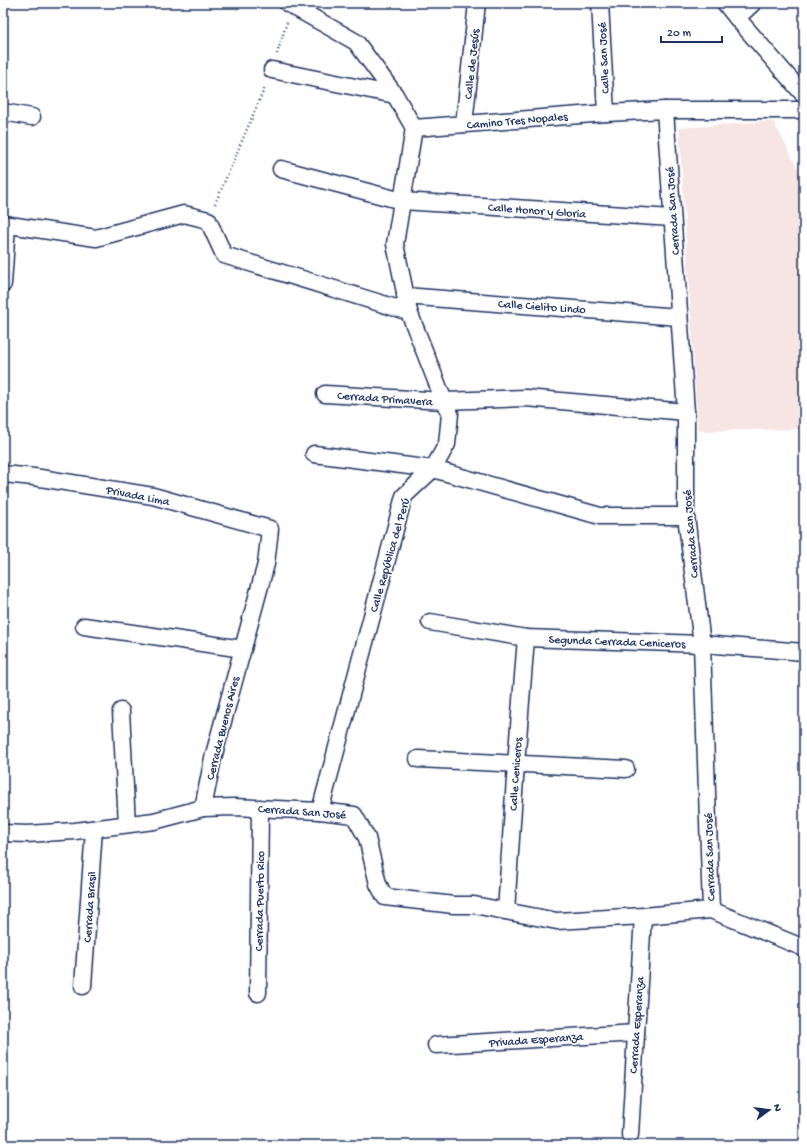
<svg xmlns="http://www.w3.org/2000/svg" width="807" height="1148" font-family="'Gochi Hand',sans-serif">
<rect width="100%" height="100%" fill="#fff"/>
<filter id="ink" filterUnits="userSpaceOnUse"><feTurbulence type="fractalNoise" baseFrequency=".025" numOctaves="2"/><feDisplacementMap in="SourceGraphic" scale="8" xChannelSelector="R" yChannelSelector="G"/><feConvolveMatrix kernelMatrix="1 2 1 2 8 2 1 2 1" color-interpolation-filters="sRGB"/></filter>
<g filter="url(#ink)">
<path fill="#f6e5e2" d="M773,121L804,180V426L801,429L698,431L679,128Z"/>
<g fill="none" stroke-linecap="round" stroke-linejoin="round">
<g stroke="#1b2f5e" stroke-width="19">
<g id="street">
<path d="M287,3L356,42L395,95L414,128L606,113L665,110H804"/>
<path d="M600,3L606,113"/>
<path d="M725,3L737,18L804,95"/>
<path d="M737,18L753,3"/>
<path d="M272,70L395,95"/>
<path d="M665,110L686,412V516L702,644L711,910"/>
<path d="M3,112L32,117"/>
<path d="M464,124L477,3"/>
<path d="M281,169L402,201L672,218"/>
<path d="M3,224L96,238L184,214L208,220L224,255L409,312"/>
<path d="M3,284L7,225"/>
<path d="M405,296L679,317"/>
<path d="M325,394L444,401L526,398L686,412"/>
<path d="M314,454L433,469L600,516H686"/>
<path d="M3,474L34,477L153,496L270,529L266,564L213,758L203,808"/>
<path d="M430,622L526,638L702,644L804,652"/>
<path d="M84,626L243,649"/>
<path d="M121,711L127,824"/>
<path d="M418,759L626,769"/>
<path d="M320,811L404,496L433,469L447,444L450,414L444,401L409,312L395,244L414,128"/>
<path d="M3,833L27,834L75,831L154,821L203,808L234,807L320,811L354,815L367,838L378,884L385,897L454,905H474L557,921L643,916L711,910L804,948"/>
<path d="M506,911L516,764L526,638"/>
<path d="M83,986L94,829"/>
<path d="M258,993L260,808"/>
<path d="M436,1045L636,1033"/>
<path d="M630,1135L643,916"/>
</g>
</g>
<g stroke="#1b2f5e" stroke-width="2.5" stroke-dasharray="1 3" stroke-linecap="butt">
<path d="M277,54L287,22"/>
<path d="M215,204L265,87"/>
</g>
<use href="#street" stroke="#fff" stroke-width="16"/>
</g>
</g>
<g text-anchor="middle" stroke-width="3.5" stroke-linejoin="round" paint-order="stroke">
<g font-size="12" fill="#1b2f5e" stroke="#fff">
<text transform="translate(603 58) rotate(-93)" y="4">Calle San José</text>
<text transform="translate(471 64) rotate(-84)" y="4">Calle de Jesús</text>
<text transform="translate(517 120) rotate(-5)" y="4">Camino Tres Nopales</text>
<text transform="translate(537 210) rotate(4)" y="4">Calle Honor y Gloria</text>
<text transform="translate(672 211) rotate(-94)" y="4">Cerrada San José</text>
<text transform="translate(542 306) rotate(4)" y="4">Calle Cielito Lindo</text>
<text transform="translate(385 398) rotate(4)" y="4">Cerrada Primavera</text>
<text transform="translate(138 495) rotate(11)" y="4">Privada Lima</text>
<text transform="translate(690 534) rotate(-95)" y="4">Cerrada San José</text>
<text transform="translate(389 555) rotate(-74)" y="4">Calle República del Perú</text>
<text transform="translate(617 641) rotate(2)" y="4">Segunda Cerrada Ceniceros</text>
<text transform="translate(222 728) rotate(-76)" y="4">Cerrada Buenos Aires</text>
<text transform="translate(515 774) rotate(-86)" y="4">Calle Ceniceros</text>
<text transform="translate(302 811) rotate(4)" y="4">Cerrada San José</text>
<text transform="translate(709 857) rotate(-92)" y="4">Cerrada San José</text>
<text transform="translate(259 901) rotate(-89)" y="4">Cerrada Puerto Rico</text>
<text transform="translate(89 907) rotate(-86)" y="4">Cerrada Brasil</text>
<text transform="translate(636 1025) rotate(-86)" y="4">Cerrada Esperanza</text>
<text transform="translate(536 1039) rotate(-4)" y="4">Privada Esperanza</text>
</g>
</g>
<rect width="807" height="1148" fill="none" stroke="#fff" stroke-width="16"/>
<rect x="8" y="8" width="791" height="1132" fill="none" stroke="#1b2f5e" stroke-width="1.5" filter="url(#ink)"/>
<g transform="translate(769 1110) rotate(75)" stroke="#ffffff" stroke-width="3" paint-order="stroke">
<path d="M0-3L7 15L0 10L-7 15Z" fill="#1b2f5e"/>
<text y="-6" font-size="11" font-weight="bold" text-anchor="middle" fill="#1b2f5e">N</text>
</g>
<path d="M661 36v6h61v-6" fill="none" stroke="#1b2f5e" stroke-width="2"/>
<text x="667" y="36" font-size="12" fill="#1b2f5e" stroke="#ffffff" stroke-width="3" paint-order="stroke">20 m</text>
</svg>
